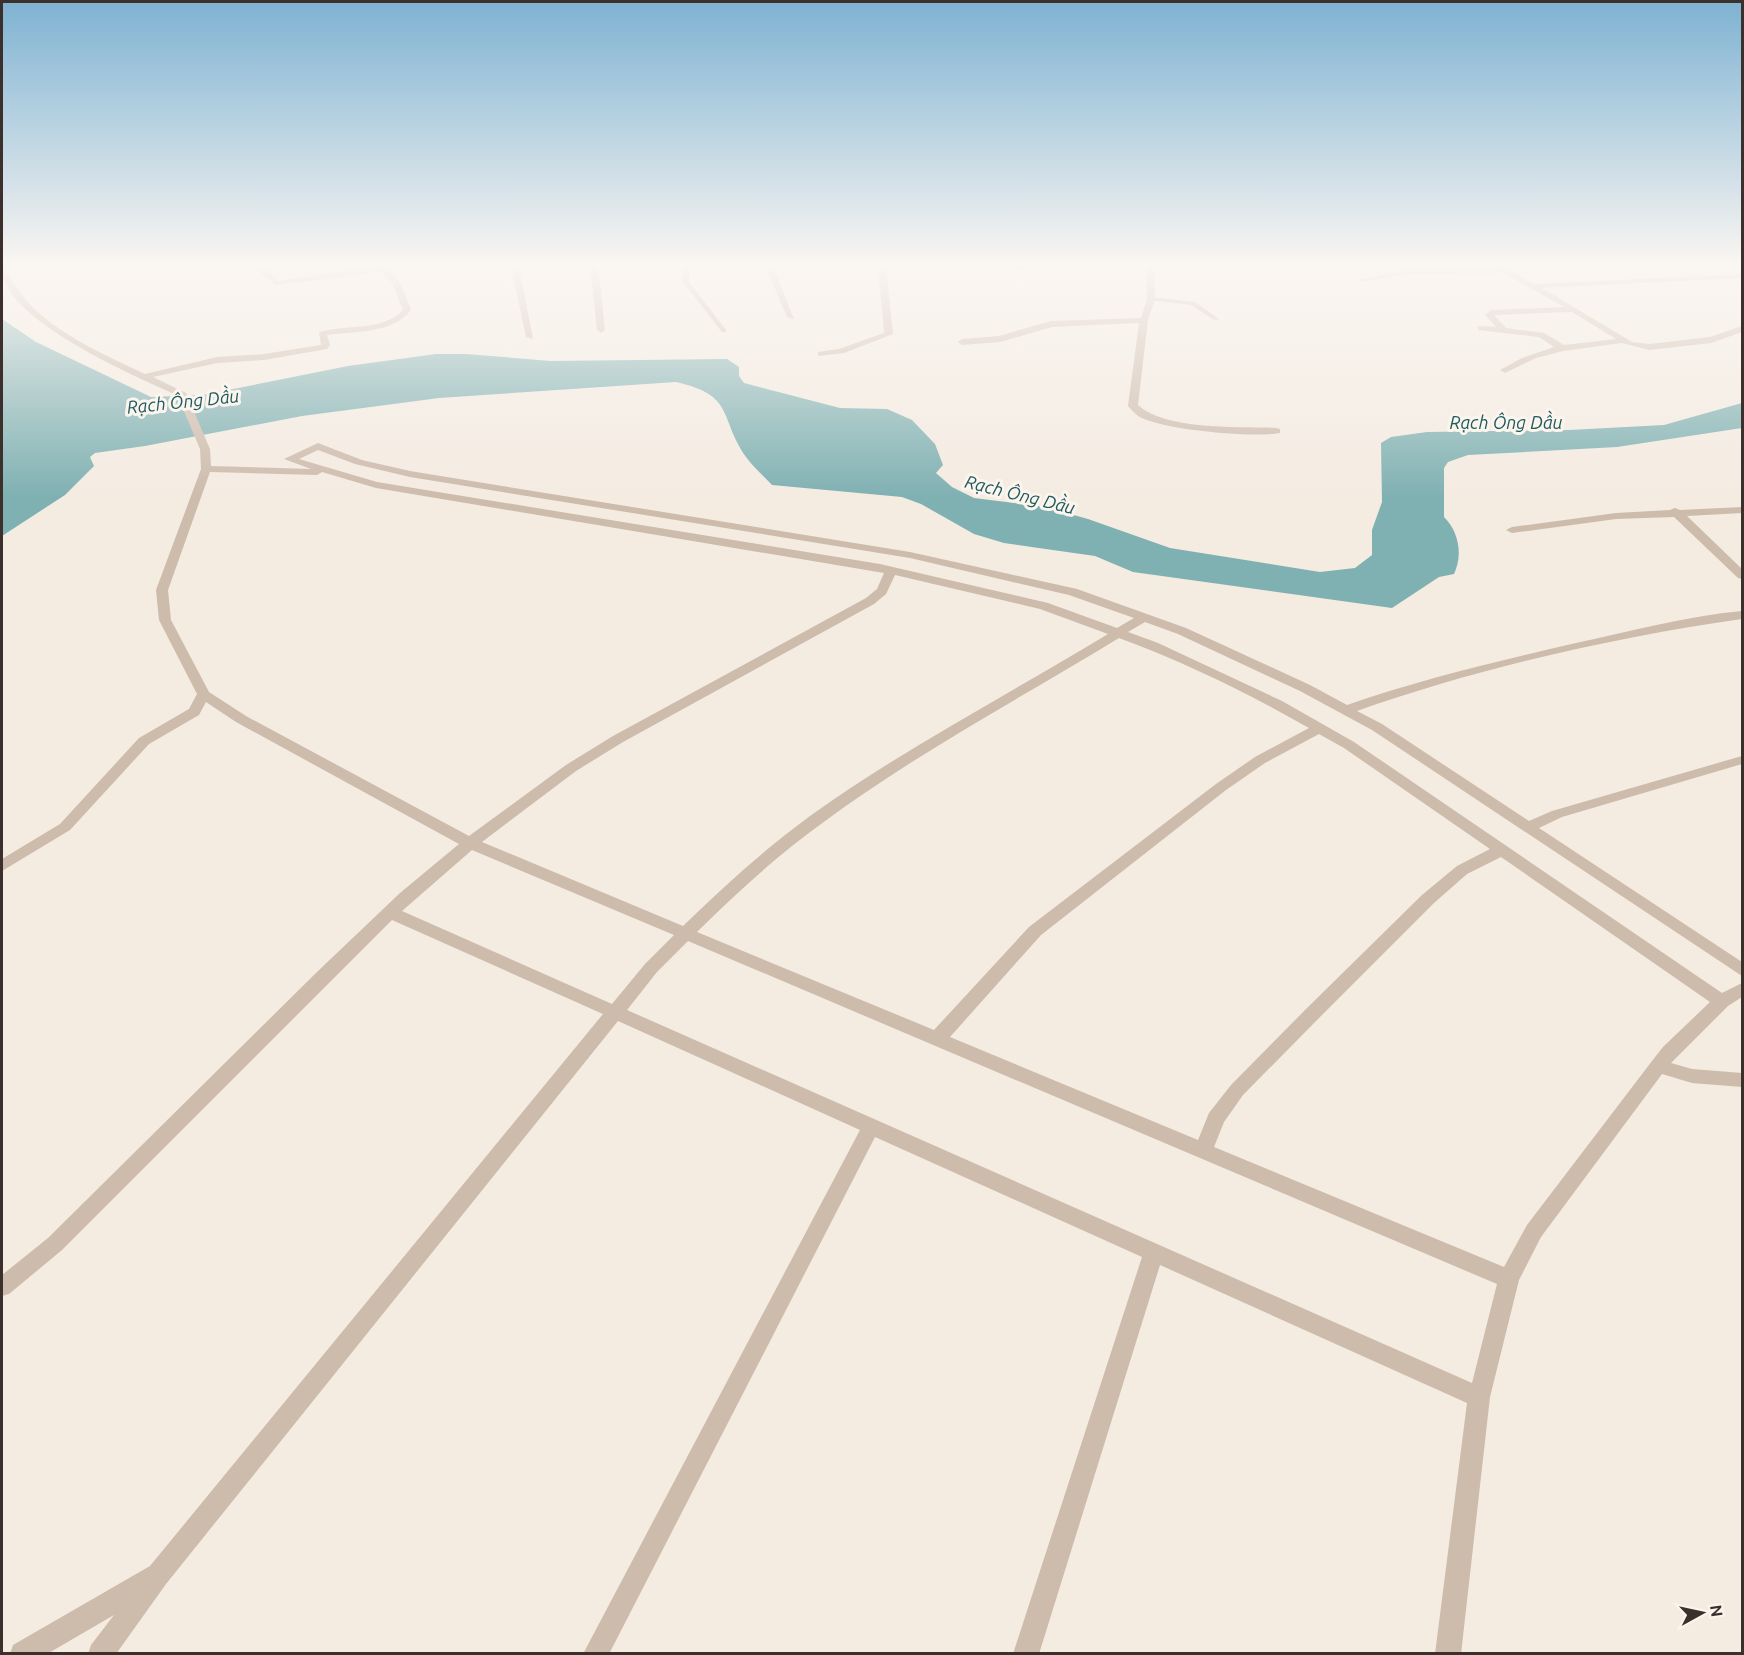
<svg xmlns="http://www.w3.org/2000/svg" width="1744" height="1655" font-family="Ubuntu,sans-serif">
<rect width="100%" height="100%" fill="#f4ebe1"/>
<path fill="#7fb0b2" d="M2,319L36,342L151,397L203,395L348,366L436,354H466L551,361L727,359L739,367V376L744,383L840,408L887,409L912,420L935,444L943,465L936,473L952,487L974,498L1045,507L1088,519L1170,548L1320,572L1355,568L1372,555V530L1382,502L1381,443L1391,437L1427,432L1569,430L1664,425L1742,403V428L1617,447L1468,455L1448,462L1444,468V517C1459,532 1463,555 1454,574L1439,577L1392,608L1133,572L1095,556L1004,543L974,534L921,504L902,497L772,485C764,476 753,467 746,457C718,416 736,396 676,382L439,398L302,416L145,446L95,453L90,457L94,466L65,495L2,536Z"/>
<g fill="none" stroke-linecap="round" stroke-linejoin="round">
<g fill="#cdbbac" fill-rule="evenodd">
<path d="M683,266H689V282L726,330V332H722L683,282Z"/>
<path d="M1010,266H1021L1027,269L1024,271Z"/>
<path d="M1151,297L1195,302L1219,319L1214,320L1191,305L1149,300V298Z"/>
</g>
<g fill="#cdbbac" fill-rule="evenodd">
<path d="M244,266L266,269L278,281L383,266C400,276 405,293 411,310C392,334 355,331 327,335L330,345L327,349L264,360L217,363L153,377L186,393L210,449L211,466L311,469L284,459L318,443L362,460L410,471L910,552L1077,589L1186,628L1310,685L1347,705C1422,679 1499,661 1576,643C1631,631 1687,616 1742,611V619C1615,637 1479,668 1357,711L1382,724L1529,821L1552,811L1742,756V764L1562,817L1539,828L1742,962V976L1372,730L1300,691L1178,634L1145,622L1128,632L1158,643L1282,701L1354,742L1722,993L1742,983V997L1728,1006L1671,1063L1692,1069L1742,1073V1087L1692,1083L1662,1074L1541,1237L1519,1280L1490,1397L1461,1654H1435L1467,1403L1160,1265L1039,1654H1013L1142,1257L875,1137L609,1654H583L860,1130L618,1021L166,1584L116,1654H88L91,1645L114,1615L47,1654H10L13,1645L150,1566L603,1014L392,920L62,1250L9,1294L2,1296V1275L48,1238L317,972L400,893L459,844L236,722L206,702L199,715L149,744L70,830L2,871V859L60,824L139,738L189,709L197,694L159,620L156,590L201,469L200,449L177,395C136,377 2,319 2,269H5C12,280 18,291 26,300C56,334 105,355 145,374L217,357L264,354L321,345L319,332C346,324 382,332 403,310L392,283L380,272L276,285L260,273ZM318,450L355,464L410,477L910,558L1069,595L1134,618L1117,628L1048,603L880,564L377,482L299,459ZM210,472L317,475L322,472L376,488L884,573L877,589L866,598L613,736L566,765L469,836L246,716L209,692L171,620L168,590ZM895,575L1040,609L1108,634C1009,694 905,748 810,816C765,849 723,887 683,926L482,842L576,771L623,742L874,604L886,594ZM1119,638C1185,662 1249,694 1309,728L1255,757L1216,784L1029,927L934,1030L697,932C736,893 777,856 821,824C915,754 1019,699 1119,638ZM1319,734L1344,748L1490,849L1457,866L1422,895L1305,1010L1231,1085L1209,1113L1198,1140L950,1037L1041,935L1226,790L1265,763ZM472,850L674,935L645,964L612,1004L402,911ZM1501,857L1710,1002L1663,1047L1652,1061L1527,1225L1504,1267L1214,1147L1224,1122L1243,1095L1317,1020L1434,903L1467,874ZM688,941L1497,1284L1472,1383L627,1010L657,972Z"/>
<path d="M511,266H519L533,339L526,337Z"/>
<path d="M590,266H598L605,330L601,333L597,330Z"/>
<path d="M765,266H773L794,319L787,317Z"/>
<path d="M878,266H886L893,334L844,353L818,356V352L839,349L884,333Z"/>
<path d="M1023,266H1034L1024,271L1020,269Z"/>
<path d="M1146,266H1154L1155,299L1148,320L1138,405C1167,431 1238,426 1276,428L1280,429V433C1254,438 1160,430 1138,416C1134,413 1131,409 1128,406L1139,323L1052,327L1000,342L962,345L958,342L962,339L999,336L1051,321L1141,318L1147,299Z"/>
<path d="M1296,266H1304L1305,269L1298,271Z"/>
<path d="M1491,266H1502L1534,284L1742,274V278L1542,288L1632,342L1649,344L1710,337L1742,326V332L1711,343L1649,350L1622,343L1563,351L1536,358L1505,373L1500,370L1522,358L1554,347L1539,337L1478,330V326L1496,327L1485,315L1491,310L1564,307L1503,273L1409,274L1363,282L1359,280L1409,270L1494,269ZM1572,312L1616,339L1564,345L1544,333L1506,328L1494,315Z"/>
<path d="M1742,507V513L1687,516L1742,569V579L1738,578L1674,517L1616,519L1512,533L1506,530L1512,527L1616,513L1670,510L1675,508L1680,510Z"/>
</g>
<path fill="#7d675c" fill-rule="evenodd" d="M2,266H11L2,270Z"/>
</g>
<linearGradient id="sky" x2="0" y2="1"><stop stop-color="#7eb2d2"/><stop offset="0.53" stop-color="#faf6f2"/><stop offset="1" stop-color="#faf6f2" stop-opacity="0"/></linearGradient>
<rect width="1744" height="498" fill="url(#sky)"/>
<g text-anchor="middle" stroke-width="6" stroke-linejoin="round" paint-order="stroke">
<g font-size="18" font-style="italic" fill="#1f5a5e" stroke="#fbf5ee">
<text transform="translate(183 402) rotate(-6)" y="6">Rạch Ông Dầu</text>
<text x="1506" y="429">Rạch Ông Dầu</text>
<text transform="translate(1020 495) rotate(14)" y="6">Rạch Ông Dầu</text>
</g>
</g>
<rect width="1744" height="1655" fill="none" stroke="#3b302b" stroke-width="6"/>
<g transform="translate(1702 1613) rotate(82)" stroke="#fbf5ee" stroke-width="4.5" paint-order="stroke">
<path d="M0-4.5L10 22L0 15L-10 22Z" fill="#3b302b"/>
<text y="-9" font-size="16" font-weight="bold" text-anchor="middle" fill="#3b302b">N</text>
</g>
</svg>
